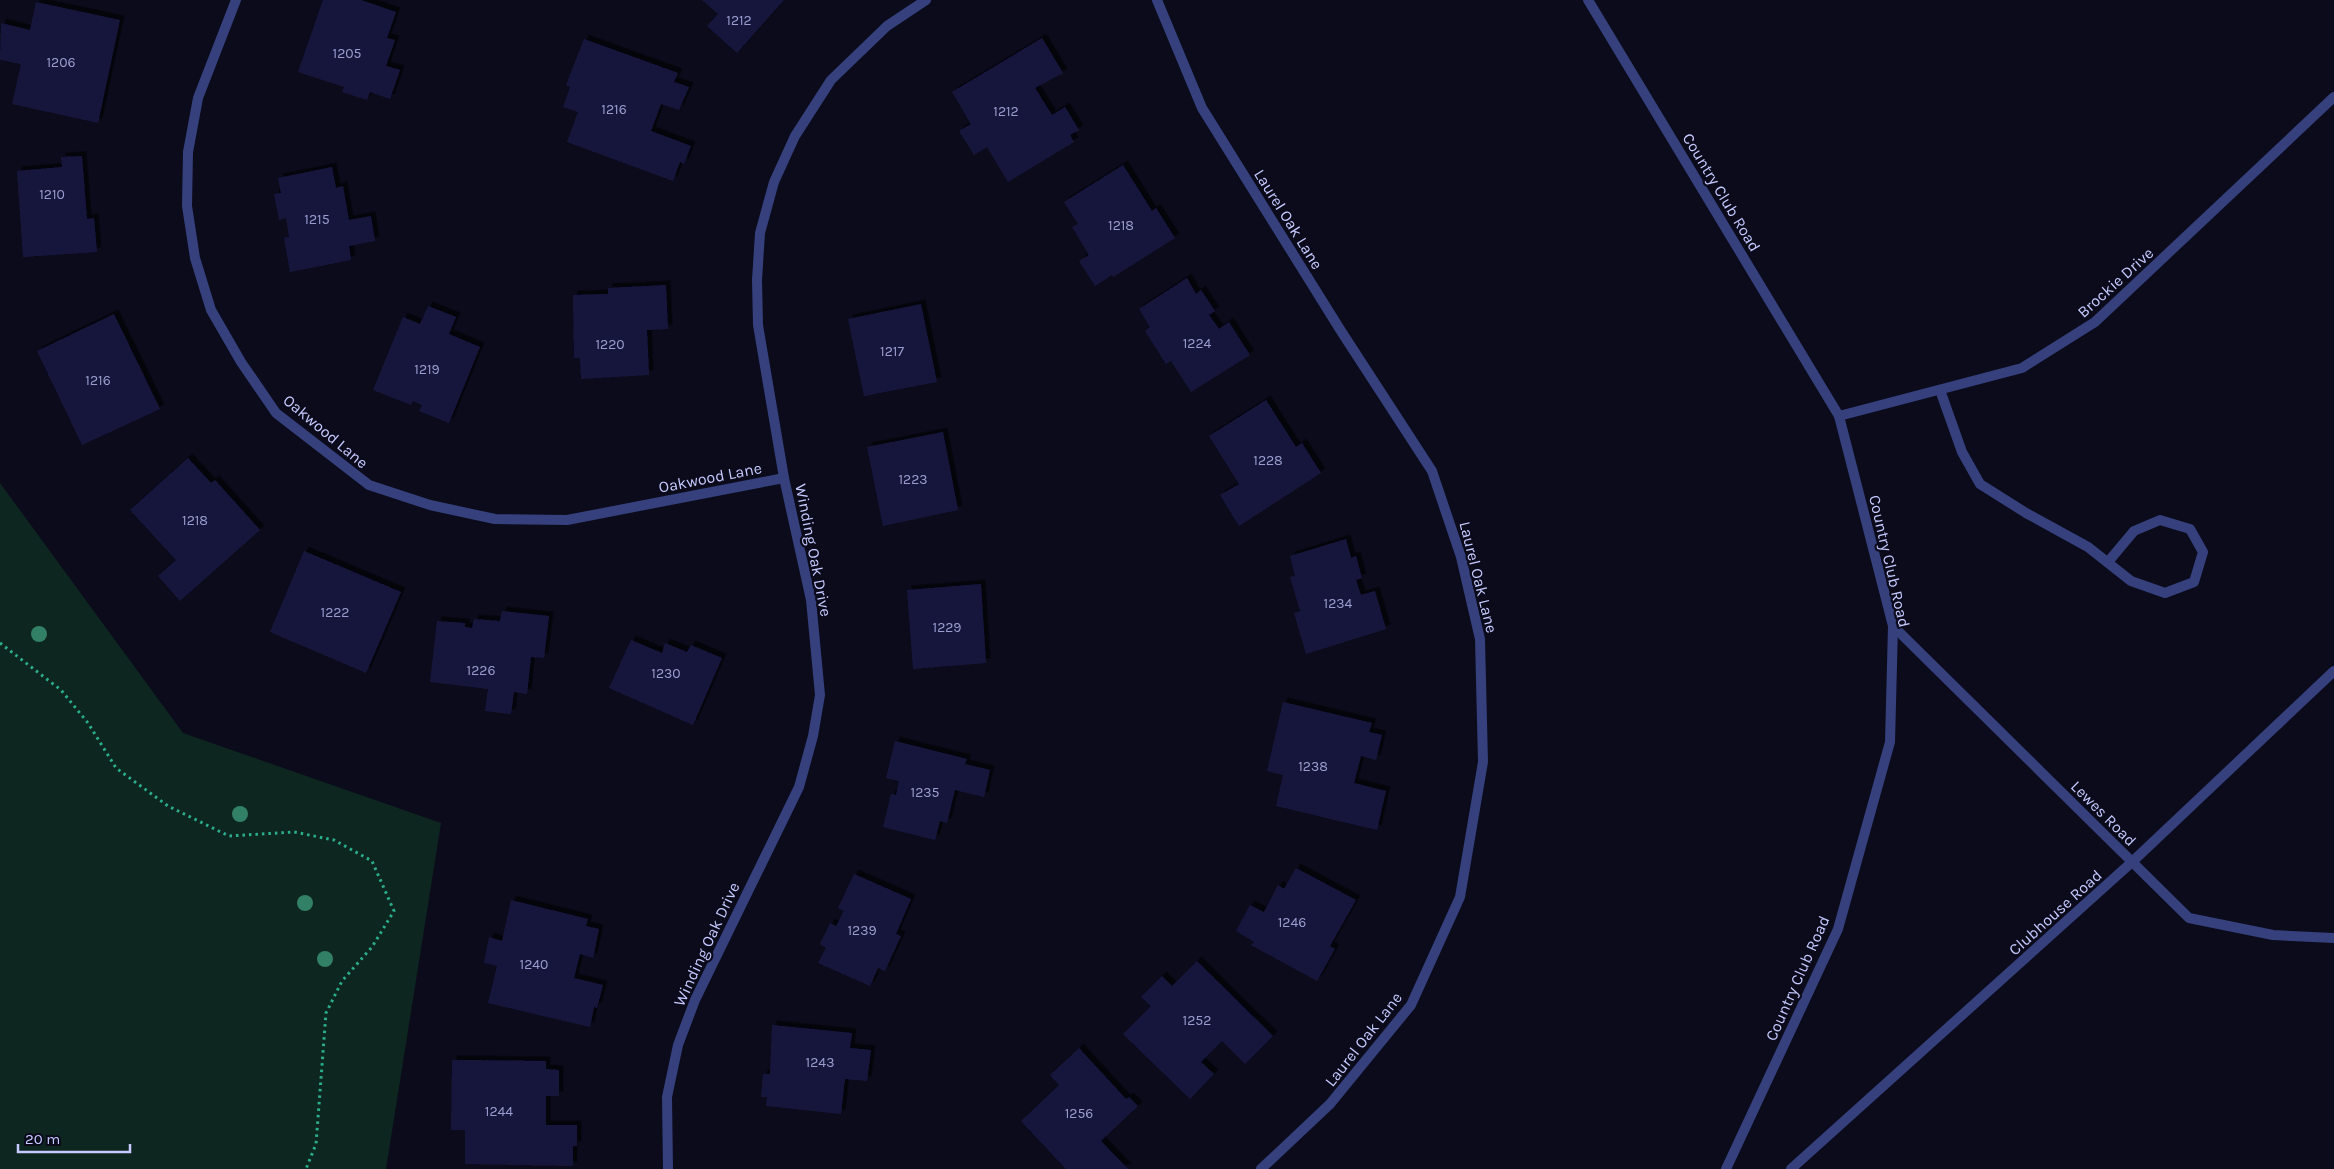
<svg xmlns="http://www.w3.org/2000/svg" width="2334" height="1169" font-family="Karla,sans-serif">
<defs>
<filter id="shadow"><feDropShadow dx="4.5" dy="-4.5" stdDeviation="0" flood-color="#0009"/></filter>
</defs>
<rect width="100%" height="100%" fill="#0b0b1c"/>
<path fill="#0e2620" d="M0,483L183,733L441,823L386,1169H0Z"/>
<g fill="#17173d" filter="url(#shadow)">
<path d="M323,0H361L396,12L387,38L395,40L386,66L400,70L390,99L370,92L367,100L342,92L344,87L298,72Z"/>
<path d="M702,0H784L737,53L707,26L718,14Z"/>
<path d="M36,2L120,20L98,123L12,104L21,64L0,60L1,23L30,30Z"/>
<path d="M1042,38L1063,73L1035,88L1052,115L1065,107L1079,130L1070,135L1074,142L1008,182L987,147L974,155L959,131L971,124L952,92Z"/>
<path d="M584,39L678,73L674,82L689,87L679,110L661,104L651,131L691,146L684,164L680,162L673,181L567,142L578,112L563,107L570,87L566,85Z"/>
<path d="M82,156L87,219L94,218L97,252L23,257L17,171L62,167L61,157Z"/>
<path d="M1123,165L1152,211L1156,208L1175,238L1113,277L1112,275L1095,286L1079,261L1089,255L1072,227L1078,224L1064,202Z"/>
<path d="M332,167L336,188L343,186L349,220L371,216L375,241L349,246L351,260L290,272L284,238L289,237L286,218L279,220L274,194L281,193L278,178Z"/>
<path d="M1187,278L1196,294L1201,290L1215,311L1209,315L1219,329L1229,322L1250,355L1191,392L1171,361L1166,364L1145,331L1150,327L1139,309Z"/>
<path d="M666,285L668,329L647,330L649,375L581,379L580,358H574L573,295L608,294V288Z"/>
<path d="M921,304L937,382L864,396L848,319Z"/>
<path d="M428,306L456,317L449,334L480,347L449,423L419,411L422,405L413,401L411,405L373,390L403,317L420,324Z"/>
<path d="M114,314L160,409L82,445L37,351Z"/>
<path d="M1266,400L1296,447L1302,443L1321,473L1239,526L1220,495L1239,484L1209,436Z"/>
<path d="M943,432L958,510L883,526L867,447Z"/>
<path d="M188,458L211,483L215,480L260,530L180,601L158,576L176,560L130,510Z"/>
<path d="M1346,539L1351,558L1356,556L1362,578L1356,580L1361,595L1375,591L1386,629L1306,654L1294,613L1300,611L1290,577L1295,576L1290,556Z"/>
<path d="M304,551L401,592L366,673L270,632Z"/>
<path d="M981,584L986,663L913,669L907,590Z"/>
<path d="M502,611L549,616L544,658L531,657L527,694L514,692L511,714L485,711L488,689L430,682L437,621L465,623V627L472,628L474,619L500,621Z"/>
<path d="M631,640L662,653L665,643L687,652L691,645L722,658L693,725L609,688Z"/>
<path d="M1283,702L1372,723L1369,732L1382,735L1376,760L1361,756L1354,783L1386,791L1377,830L1276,806L1283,775L1267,771Z"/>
<path d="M895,741L967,759L965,764L990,770L984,797L955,790L947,823L940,821L935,840L883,827L891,794L896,795L899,781L886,778Z"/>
<path d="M1296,868L1356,900L1330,946L1335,949L1317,981L1251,945L1254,942L1236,931L1250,905L1264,912L1278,885L1284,889Z"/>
<path d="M854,874L911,899L896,934L901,936L885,971L878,968L870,986L818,963L826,948L820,944L830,923L836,926L844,911L838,908Z"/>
<path d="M511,900L588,919L586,926L599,929L593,958L580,954L574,978L603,985L597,1008L594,1007L590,1027L488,1003L497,966L484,963L489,937L502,941Z"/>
<path d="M1197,961L1273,1036L1245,1064L1222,1041L1201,1062L1214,1074L1190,1099L1123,1034L1151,1006L1141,997L1162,976L1172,986Z"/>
<path d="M772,1025L852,1033L850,1048L871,1050L867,1081L845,1079L841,1114L766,1106L767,1097H761L763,1074H770Z"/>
<path d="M1079,1048L1126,1099L1129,1097L1138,1106L1101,1141L1128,1169H1066L1021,1121L1059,1085L1050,1075Z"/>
<path d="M452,1060L546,1061V1069L559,1070V1096H546V1125H577V1146H573V1166L465,1164V1130H451Z"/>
</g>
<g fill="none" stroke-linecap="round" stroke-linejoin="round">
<path stroke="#2bae8c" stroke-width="3" stroke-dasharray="2.5 4" stroke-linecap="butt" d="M0,643L61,690L88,723L116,768L168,806L229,836L294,832L334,840L372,861L394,911L372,947L342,981L326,1013L316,1144L306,1169"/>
<path stroke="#35407c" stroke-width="10" d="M1940,390L1962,452L1980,484L2026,513L2088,547L2131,581L2165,593L2194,582L2203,552L2190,529L2160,520L2134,531L2108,562"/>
<g stroke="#35407c" stroke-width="10">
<path d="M236,0L198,98L188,152L187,206L195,258L211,310L241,362L276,413L369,485L430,505L495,519L567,520L784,478"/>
<path d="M1157,0L1202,108L1341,331L1432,471L1461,557L1480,639L1483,762L1460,897L1411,1005L1330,1104L1261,1169"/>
<path d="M1588,0L1839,416L1893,626L1890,742L1838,929L1726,1169"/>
<path d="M1839,416L2022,368L2095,322L2334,97"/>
<path d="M1893,626L2189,918L2273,935L2334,938"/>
<path d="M668,1169L667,1097L678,1045L695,1000L799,787L813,736L820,695L811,600L784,478L758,325L757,280L760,233L774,182L795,136L831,80L887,26L926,0"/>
<path d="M1791,1169L2132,862L2334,671"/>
</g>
</g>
<g fill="#328065">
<circle cx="39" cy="634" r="8"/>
<circle cx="240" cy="814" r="8"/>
<circle cx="305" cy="903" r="8"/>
<circle cx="325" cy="959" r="8"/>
</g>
<g text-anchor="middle" stroke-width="4.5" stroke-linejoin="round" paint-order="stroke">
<g font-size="14" fill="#9a9dce">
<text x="739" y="25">1212</text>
<text x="347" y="58">1205</text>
<text x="61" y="67">1206</text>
<text x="614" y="114">1216</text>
<text x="1006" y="116">1212</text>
<text x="52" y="199">1210</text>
<text x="317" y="224">1215</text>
<text x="1121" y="230">1218</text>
<text x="1197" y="348">1224</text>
<text x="610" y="349">1220</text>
<text x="892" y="356">1217</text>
<text x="427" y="374">1219</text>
<text x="98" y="385">1216</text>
<text x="1268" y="465">1228</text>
<text x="913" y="484">1223</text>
<text x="195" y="525">1218</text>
<text x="1338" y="608">1234</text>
<text x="335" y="617">1222</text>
<text x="947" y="632">1229</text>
<text x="481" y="675">1226</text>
<text x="666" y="678">1230</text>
<text x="1313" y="771">1238</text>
<text x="925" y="797">1235</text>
<text x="1292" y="927">1246</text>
<text x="862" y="935">1239</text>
<text x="534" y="969">1240</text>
<text x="1197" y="1025">1252</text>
<text x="820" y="1067">1243</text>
<text x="499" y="1116">1244</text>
<text x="1079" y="1118">1256</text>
</g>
<g font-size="16" fill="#c6caff" stroke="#0b0b1c">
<text transform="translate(1722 192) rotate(59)" y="6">Country Club Road</text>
<text transform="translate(1289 219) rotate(58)" y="6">Laurel Oak Lane</text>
<text transform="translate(2115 282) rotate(-42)" y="6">Brockie Drive</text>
<text transform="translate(326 431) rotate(40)" y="6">Oakwood Lane</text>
<text transform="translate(710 477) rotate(-11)" y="6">Oakwood Lane</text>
<text transform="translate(814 550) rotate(79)" y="6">Winding Oak Drive</text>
<text transform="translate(1890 561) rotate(77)" y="6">Country Club Road</text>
<text transform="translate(1479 577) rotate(76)" y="6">Laurel Oak Lane</text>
<text transform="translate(2104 813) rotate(45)" y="6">Lewes Road</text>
<text transform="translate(2055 912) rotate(-42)" y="6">Clubhouse Road</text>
<text transform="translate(706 944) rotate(-65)" y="6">Winding Oak Drive</text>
<text transform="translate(1797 978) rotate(-66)" y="6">Country Club Road</text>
<text transform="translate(1363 1039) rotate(-52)" y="6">Laurel Oak Lane</text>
</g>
</g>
<path d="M18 1144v8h112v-8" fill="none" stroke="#c6caff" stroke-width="2.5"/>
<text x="25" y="1144" font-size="15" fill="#c6caff" stroke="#0b0b1c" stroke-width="4" paint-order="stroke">20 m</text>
</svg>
